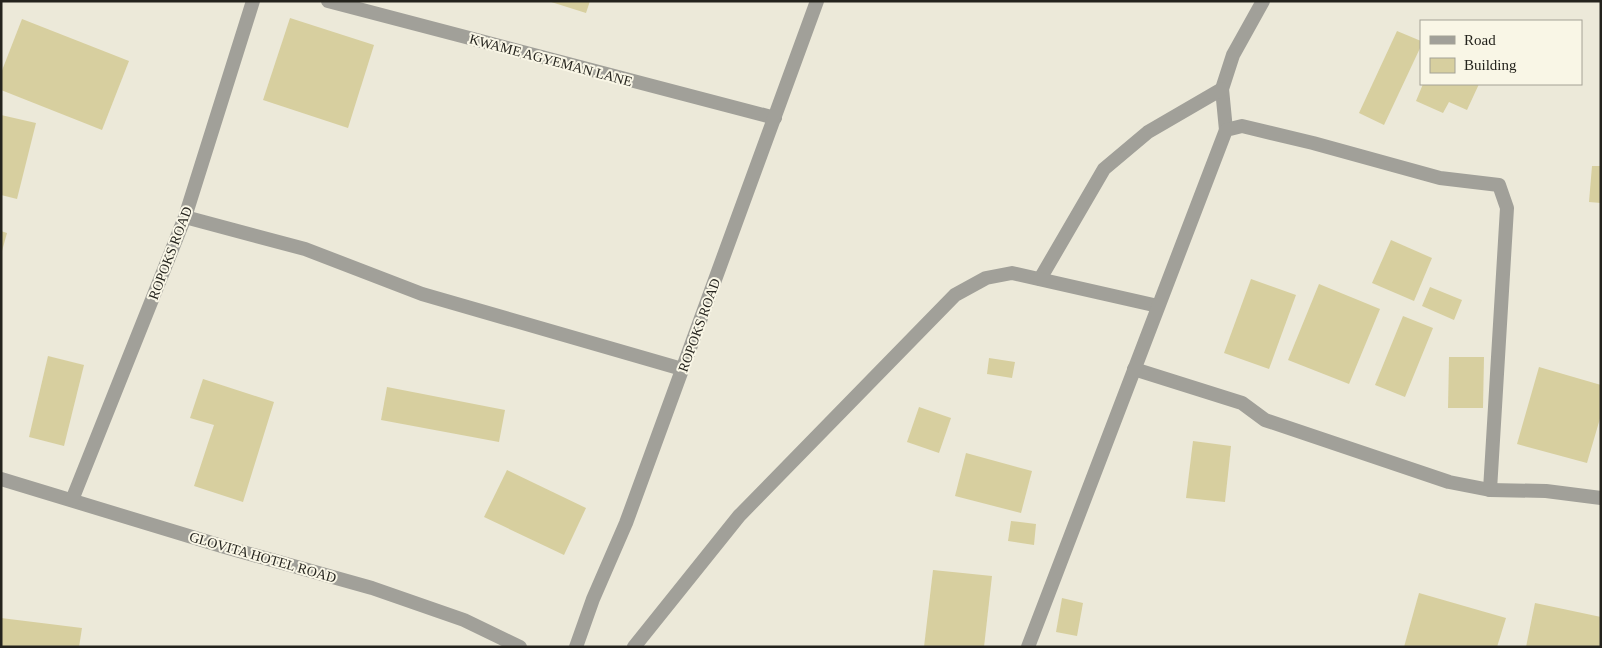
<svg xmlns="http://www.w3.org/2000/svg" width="1602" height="648" font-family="Georgia,serif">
<rect width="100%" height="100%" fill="#ece9d9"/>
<g fill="#d7cf9f">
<path d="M548,1H590L586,13Z"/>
<path d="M290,18L374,45L348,128L263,100Z"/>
<path d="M22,19L129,61L102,130L1,90V73Z"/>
<path d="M1397,31L1421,41V46L1384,125L1359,113Z"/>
<path d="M1423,84H1479L1467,110L1449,102L1443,113L1416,101Z"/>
<path d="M1,115L36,123L17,199L1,195Z"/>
<path d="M1592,166H1601V203L1589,202Z"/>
<path d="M1,231L7,233L2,251H1Z"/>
<path d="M1391,240L1432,258L1414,301L1372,283Z"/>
<path d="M1251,279L1296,295L1269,369L1224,353Z"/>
<path d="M1319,284L1380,309L1349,384L1288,360Z"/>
<path d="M1430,287L1462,300L1454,320L1422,306Z"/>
<path d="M1403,316L1433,328L1405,397L1375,385Z"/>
<path d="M48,356L84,365L64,446L29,437Z"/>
<path d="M1449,357H1484L1483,408H1448Z"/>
<path d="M989,358L1015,362L1012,378L987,374Z"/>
<path d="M1539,367L1601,385V415L1587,463L1517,444Z"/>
<path d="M203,379L274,402L243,502L194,486L214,425L190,418Z"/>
<path d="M387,387L505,410L499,442L381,420Z"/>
<path d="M919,407L951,418L939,453L907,442Z"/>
<path d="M1193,441L1231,446L1225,502L1186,498Z"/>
<path d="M966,453L1032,471L1021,513L955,496Z"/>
<path d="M507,470L586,508L564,555L484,517Z"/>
<path d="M1011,521L1036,524L1034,545L1008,541Z"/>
<path d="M933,570L992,576L984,647H924Z"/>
<path d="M1419,593L1506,618L1497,647H1404Z"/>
<path d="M1062,598L1083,603L1077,636L1056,632Z"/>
<path d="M1535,603L1601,617V647H1526Z"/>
<path d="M1,618L82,628L79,647H1Z"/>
</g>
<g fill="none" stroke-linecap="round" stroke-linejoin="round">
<g stroke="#a1a099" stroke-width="14">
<path d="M328,1L775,118"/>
<path d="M1226,130L1222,89L1233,55L1263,1"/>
<path d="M185,217L305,249L422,294L682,369"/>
<path d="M1040,279L1104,169L1148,132L1222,89"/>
<path d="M1134,369L1242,403L1265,420L1449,482L1490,490L1546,491L1601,498"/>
<path d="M1,479L225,547L372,588L464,620L520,647"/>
<path d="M72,500L185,217L253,1"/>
<path d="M576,647L593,599L626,523L817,1"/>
<path d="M634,647L739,516L955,295L986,278L1012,273L1158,306"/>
<path d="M1028,647L1226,130L1242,126L1313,143L1440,178L1499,185L1507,208L1490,490"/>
</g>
</g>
<g text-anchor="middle" stroke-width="4" stroke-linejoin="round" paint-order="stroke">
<g font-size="14" fill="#24231d" stroke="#f9f6e6">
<text transform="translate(551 60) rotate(15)" y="5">KWAME AGYEMAN LANE</text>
<text transform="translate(170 253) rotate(-69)" y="5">ROPOKS ROAD</text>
<text transform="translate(699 325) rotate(-70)" y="5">ROPOKS ROAD</text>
<text transform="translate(263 557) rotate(16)" y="5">GLOVITA HOTEL ROAD</text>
</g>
</g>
<rect width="1602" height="648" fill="none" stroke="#24231d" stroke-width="5"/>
<rect x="1420" y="20" width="162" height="65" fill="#f9f6e6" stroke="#a4a296"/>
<rect x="1430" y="36" width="25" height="8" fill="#a1a099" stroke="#a4a296"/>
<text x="1464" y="45" font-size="15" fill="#24231d">Road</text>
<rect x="1430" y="58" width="25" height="15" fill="#d7cf9f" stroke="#a4a296"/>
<text x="1464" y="70" font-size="15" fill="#24231d">Building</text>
</svg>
